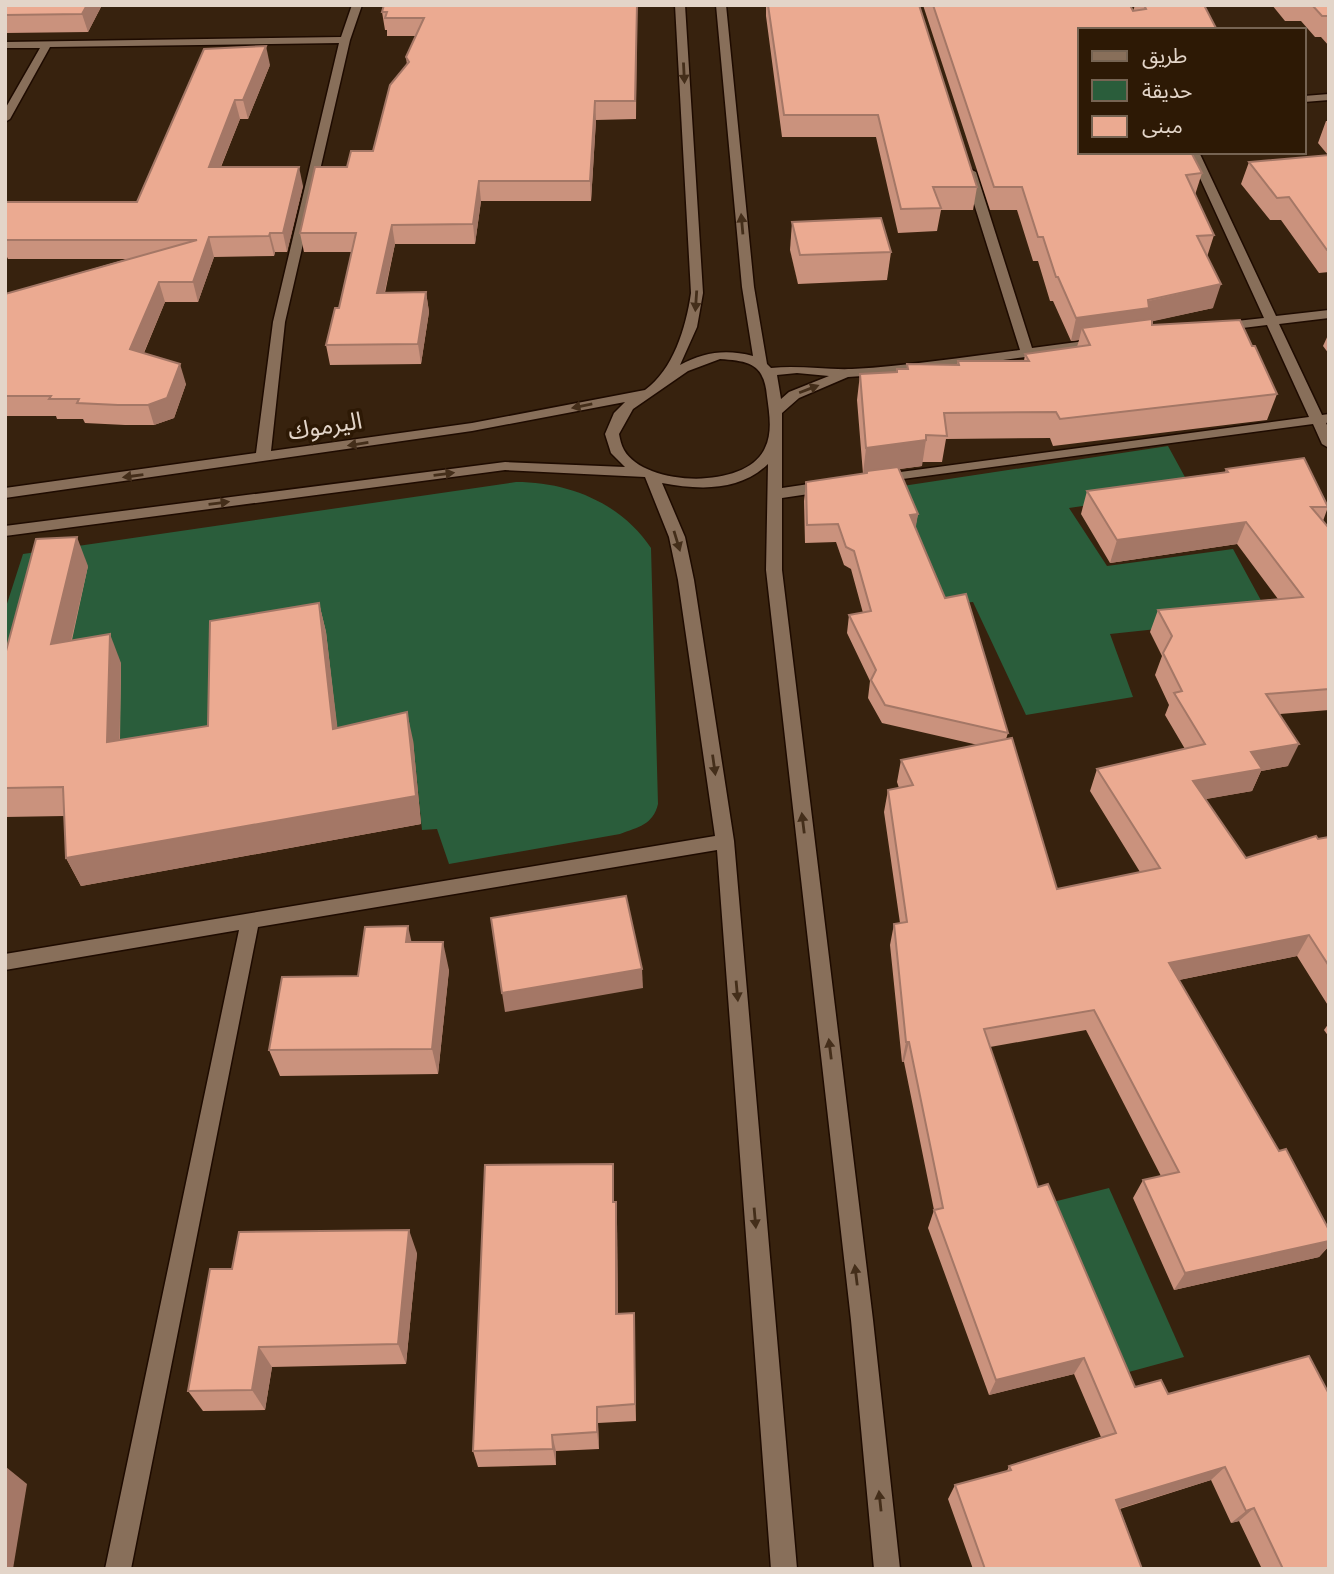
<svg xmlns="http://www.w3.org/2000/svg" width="1334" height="1574" font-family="'Noto Serif','Noto Sans Arabic',serif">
<rect width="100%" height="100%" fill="#37220e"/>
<g fill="#2a5d3b">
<path d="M1168,446L1192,490L1069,508L1107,566L1233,549L1270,617L1110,634L1133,697L1026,715L973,602L944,604L896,487Z"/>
<path d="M516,482C569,482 621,503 651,548L658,804C653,825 638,827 620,834L449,864L437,829L422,830L413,741L218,754L119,771L5,683V610L23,554Z"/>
<path d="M1109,1188L1184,1357L1114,1376L1041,1205Z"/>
</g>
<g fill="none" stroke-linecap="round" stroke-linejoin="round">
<g stroke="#1e0b00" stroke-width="3">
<g id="minor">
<path d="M352,5H362L350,40L285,322L271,451L472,423L645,390C673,370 686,328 691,293L675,5H685L703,293L697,327L680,365C704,352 726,349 753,356L742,287L716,5H726L754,287L767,364L771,368C799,365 825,370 852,369C909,366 964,357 1020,350L964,172L970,169L976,172L1032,348L1100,339L1107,343L1100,347L906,373L848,377L799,398L782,413V488L829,481L836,486L829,491L782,498V570L873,1320L900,1569H874L851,1320L766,570L768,464C739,492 699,490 662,483L685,537L694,580L734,841L797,1569H771L717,850L258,927L131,1569H105L239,930L5,970V954L715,836L678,580L669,537L645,477L505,470L5,536V526L505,462L625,467L611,453L605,434L614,413L625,402L472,431L5,498V488L256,453L273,322L339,43L50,47L10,119L5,122V109L40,48H5V42L341,37ZM720,359C750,361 764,364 767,396C769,412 773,432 765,448C747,490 645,487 624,450C621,445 620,439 619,434L633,409L688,371ZM797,373L829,376L789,392L781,399L777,375Z"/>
<path d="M1329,94V100L1304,102V96Z"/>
<path d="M1188,152H1199L1276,316L1329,310V318L1279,324L1322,415L1329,414V422L1326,423L1329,429V448L1322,444L1313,424L873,483L871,480L873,477L878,475L1309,417L1267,325L1218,331L1212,327L1218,323L1264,318Z"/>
</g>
</g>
<use href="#minor" fill="#886f5a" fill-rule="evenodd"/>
</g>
<g fill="#ca927d">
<path d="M5,5H102L88,32L5,33Z"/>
<path d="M637,5L636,119L596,120L591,201H481L475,244H395L385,293L426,292L429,312L421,364L330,365L326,345L339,308L352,252H304L300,233L347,167L373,151L407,65L406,57L416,36H387V30H385L382,12Z"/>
<path d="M766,5H919L977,187L973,210H941L937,231L898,233L876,137H782L766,16Z"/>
<path d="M923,5H1130L1133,11L1135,5H1204L1080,30L1202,173L1195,195L1214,235L1207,257L1213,308L1152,321V325L1277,394L1267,420L1053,446L1050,438L946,439L942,462H922V466L899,469L918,514L915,528L945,598L1008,733L1006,739L1057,889L1140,872L1090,791L1097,769L1185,749L1165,715L1169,705L1155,675L1162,656L1150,632L1158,610L1278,599L1237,544L1110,563L1081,514L1087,491L1225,472L1226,469L1328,507L1323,521L1329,528V710L1280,714L1288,766L1261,771L1252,791L1205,799L1246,858L1329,837V1007L1297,956L1179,980L1279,1151L1329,1230V1246L1319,1257L1174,1290L1133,1198L1143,1180L1161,1176L1086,1030L990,1047L1038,1187L1135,1387L1168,1394L1329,1569H1262L1239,1521L1231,1523L1211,1480L1120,1509L1142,1569H973L948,1499L955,1485L1007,1471L1009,1466L1101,1437L1074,1374L989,1395L928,1228L934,1210L904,1062H902L890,945L894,924L900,923L884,812L888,790L899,788L897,782L901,760L978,745L882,723L868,698L870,681L847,633L849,615L863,613L851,569L844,565L836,542L805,543L804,501L806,482L863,474L857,400L860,374L896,372L907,369V364L957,365L958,361H1024L1025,354L1077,347L1079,340L1071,341L1053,301H1050L1038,261H1033L1017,210H990Z"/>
<path d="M1272,5H1329V46L1321,37H1315L1301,21H1285Z"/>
<path d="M270,65L248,119H240L221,167L303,186L287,252H275L274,256L214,257L198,302H165L144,353L186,384L174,418L154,425H125L85,423L83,419H57L56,416H5V294L127,259H8L7,257H5V202H137Z"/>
<path d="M1326,121H1329V272L1319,273L1281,220H1270L1241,184L1249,162L1328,155L1318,143Z"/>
<path d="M792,222L891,252L887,280L798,284L790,250Z"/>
<path d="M1329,333V354L1323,346Z"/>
<path d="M88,566L72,640L121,663L120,740L208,726L319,603L326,632L337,728L413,740L421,824L81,886L66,858L65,816L5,817V651Z"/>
<path d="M412,942L449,970L438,1074L280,1076L269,1050L358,976Z"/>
<path d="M1329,1023V1037L1324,1030Z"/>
<path d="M614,1184V1202H616L617,1222L618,1314L634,1313L636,1421L598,1423L599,1449L556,1451V1465L478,1467L473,1451Z"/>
<path d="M417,1253L406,1364L272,1367L265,1410L203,1411L188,1391L232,1269Z"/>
</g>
<g fill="#a47766">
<path d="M87,5H102L88,32L82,14Z"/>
<path d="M266,46L270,65L248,119L243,100Z"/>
<path d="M235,100L240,119L213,186L209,167Z"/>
<path d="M595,101L596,120L591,201L590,181Z"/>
<path d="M299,167L303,186L287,252L283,233Z"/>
<path d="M479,181L481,201L475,244L473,224Z"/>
<path d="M392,225L395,244L380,313L377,293Z"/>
<path d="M270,233L275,252L274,256L269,236Z"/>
<path d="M209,237L214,257L198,302L193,282Z"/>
<path d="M159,282L165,302L137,369L130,349Z"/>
<path d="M1221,284L1213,308L1145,323L1082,328L1079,340L1071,341L1076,318Z"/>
<path d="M426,292L429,312L421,364L418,344Z"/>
<path d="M180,364L186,384L174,418L154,425L148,405Z"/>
<path d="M926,440L922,466L863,474L866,448Z"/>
<path d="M918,514L915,532L910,515Z"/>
<path d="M1246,522L1237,544L1110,563L1117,540Z"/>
<path d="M77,537L88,566L64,672L51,644Z"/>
<path d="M319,603L326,632L341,757L333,729Z"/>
<path d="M110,634L121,663L119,771L107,742Z"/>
<path d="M407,712L413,740L421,824L81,886L66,858Z"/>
<path d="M1299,744L1288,766L1261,771L1252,791L1184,803L1193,781L1251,752Z"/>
<path d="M408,926L414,953L406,942Z"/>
<path d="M1309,935L1297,956L1159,984L1169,963Z"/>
<path d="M443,942L449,970L438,1074L432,1049Z"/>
<path d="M642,969L643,988L505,1012L502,993Z"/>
<path d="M906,1042H909L904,1062H902Z"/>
<path d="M613,1164L614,1184V1222L613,1202Z"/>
<path d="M616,1202L617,1222L618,1332L616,1314Z"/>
<path d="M409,1230L417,1253L406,1364L398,1344Z"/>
<path d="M1329,1241V1246L1319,1257L1174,1290L1185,1273Z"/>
<path d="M259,1347L272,1367L265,1410L252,1390Z"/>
<path d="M1084,1358L1074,1374L989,1395L996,1380Z"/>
<path d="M597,1407L598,1423L599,1449L597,1432Z"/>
<path d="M552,1435L556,1451V1465L553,1449Z"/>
<path d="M6,1467L27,1484L13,1569H5Z"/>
<path d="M1225,1467L1211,1480L1105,1513L1116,1500Z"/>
<path d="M1254,1508L1239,1521L1231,1523L1246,1511Z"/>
</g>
<g fill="#ebaa91" stroke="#a47766" stroke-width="2">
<path d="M5,5H87L82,14L5,15Z"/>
<path d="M384,5H637L635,101H595L590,181H479L473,224L392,225L377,293L426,292L418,344L326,345L335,308H339L356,233H300L315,167H347L351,151H373L390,85L409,62L406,57L424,18H385L387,12H382Z"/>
<path d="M768,5H919L977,187H933L941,208L901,209L878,115H784Z"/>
<path d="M933,5H1130L1133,11L1146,9L1144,5H1204L1217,30H1080V152H1191L1202,173L1186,175L1214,235L1197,236L1221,284L1148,300L1149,308L1076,318L1058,277H1056L1043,237H1038L1022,187H994Z"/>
<path d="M1312,5H1329V16H1322Z"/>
<path d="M266,46L243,100H235L209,167H299L283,233H270L269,236L209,237L193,282H159L130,349L180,364L167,398L148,405H118L77,403L79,399H49L51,396H5V294L197,240H5V202H137L204,49Z"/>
<path d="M1329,155V250H1327L1289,197L1277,198L1249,162Z"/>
<path d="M881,218L891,252L800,255L792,222Z"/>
<path d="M1152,319V325L1240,320L1252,346H1255L1277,394L1060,419L1056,412L944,413L947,436L926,435V440L866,448L860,374L897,372V369H908L907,364L959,365L958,361H1029L1025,354L1090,345L1082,328Z"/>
<path d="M1304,458L1328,507H1311L1329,528V689L1266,694L1299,744L1251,752L1262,769L1193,781L1246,858L1316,836L1318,839L1329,837V966L1309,935L1169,963L1279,1151L1286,1149L1329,1230V1241L1185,1273L1143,1180L1179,1172L1094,1010L984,1029L1038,1187L1048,1184L1135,1387L1161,1380L1168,1394L1309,1356L1329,1394V1569H1283L1254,1508L1246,1511L1225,1467L1116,1500L1142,1569H985L955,1485L1011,1470L1009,1466L1116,1433L1084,1358L996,1380L934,1210L943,1208L909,1042H906L894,924L907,922L888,790L913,785L901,760L1012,738L1057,889L1160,868L1097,769L1205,744L1174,693L1182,691L1163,653L1172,636L1158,610L1303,597L1246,522L1117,540L1087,491L1228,472L1226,469Z"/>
<path d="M898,467L918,514L910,515L945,598L966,594L1008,733L885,705L871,680L876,670L849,615L871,611L854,551L846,547L838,524L807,525L806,482L867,473V471Z"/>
<path d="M77,537L51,644L110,634L107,742L208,726L210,621L319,603L333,729L407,712L416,796L66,858L63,787L5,788V651H6L36,539Z"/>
<path d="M626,896L642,969L502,993L491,918Z"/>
<path d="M408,926L406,942H443L432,1049L269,1050L282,977L358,976L365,927Z"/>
<path d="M613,1164V1202H616V1314L634,1313L635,1404L597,1407V1432L552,1435L553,1449L473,1451L485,1165Z"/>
<path d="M409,1230L398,1344L259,1347L252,1390L188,1391L210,1269H232L239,1232Z"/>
</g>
<defs><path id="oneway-solid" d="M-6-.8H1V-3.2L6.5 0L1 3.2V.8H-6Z" transform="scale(1.75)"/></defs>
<g fill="#442e1a">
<use href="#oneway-solid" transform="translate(684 73) rotate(87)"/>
<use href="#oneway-solid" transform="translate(742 224) rotate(-95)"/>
<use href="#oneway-solid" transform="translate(696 301) rotate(94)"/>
<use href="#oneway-solid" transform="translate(809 389) rotate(-21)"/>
<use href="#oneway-solid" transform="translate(582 406) rotate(169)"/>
<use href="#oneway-solid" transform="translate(358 444) rotate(171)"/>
<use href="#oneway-solid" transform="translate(444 474) rotate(-7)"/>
<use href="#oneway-solid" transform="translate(133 476) rotate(172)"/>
<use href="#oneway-solid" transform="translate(219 503) rotate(-7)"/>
<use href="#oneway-solid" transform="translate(677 541) rotate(73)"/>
<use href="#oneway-solid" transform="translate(714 765) rotate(82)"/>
<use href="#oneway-solid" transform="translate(803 823) rotate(-97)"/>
<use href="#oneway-solid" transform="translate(737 991) rotate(85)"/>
<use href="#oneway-solid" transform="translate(830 1049) rotate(-97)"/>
<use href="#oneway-solid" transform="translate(755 1218) rotate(85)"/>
<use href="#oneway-solid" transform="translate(856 1275) rotate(-97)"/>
<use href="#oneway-solid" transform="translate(880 1501) rotate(-96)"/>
</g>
<g text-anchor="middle" stroke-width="7" stroke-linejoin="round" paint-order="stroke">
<g font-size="24" fill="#e3d5c9" stroke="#2d1905">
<text transform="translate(325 426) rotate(-9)" y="8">اليرموك</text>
</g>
</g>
<rect width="1334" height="1574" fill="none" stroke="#e3d5c9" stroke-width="14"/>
<rect x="1078" y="28" width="228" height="126" fill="#2d1905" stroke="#766453" stroke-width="2"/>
<rect x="1092" y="51" width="35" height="10" fill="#886f5a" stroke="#766453" stroke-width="2"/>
<text x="1142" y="63" font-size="21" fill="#e3d5c9">طريق</text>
<rect x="1092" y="80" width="35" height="21" fill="#2a5d3b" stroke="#766453" stroke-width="2"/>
<text x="1142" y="98" font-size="21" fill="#e3d5c9">حديقة</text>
<rect x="1092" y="116" width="35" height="21" fill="#ebaa91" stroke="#766453" stroke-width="2"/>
<text x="1142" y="133" font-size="21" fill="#e3d5c9">مبنى</text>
</svg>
